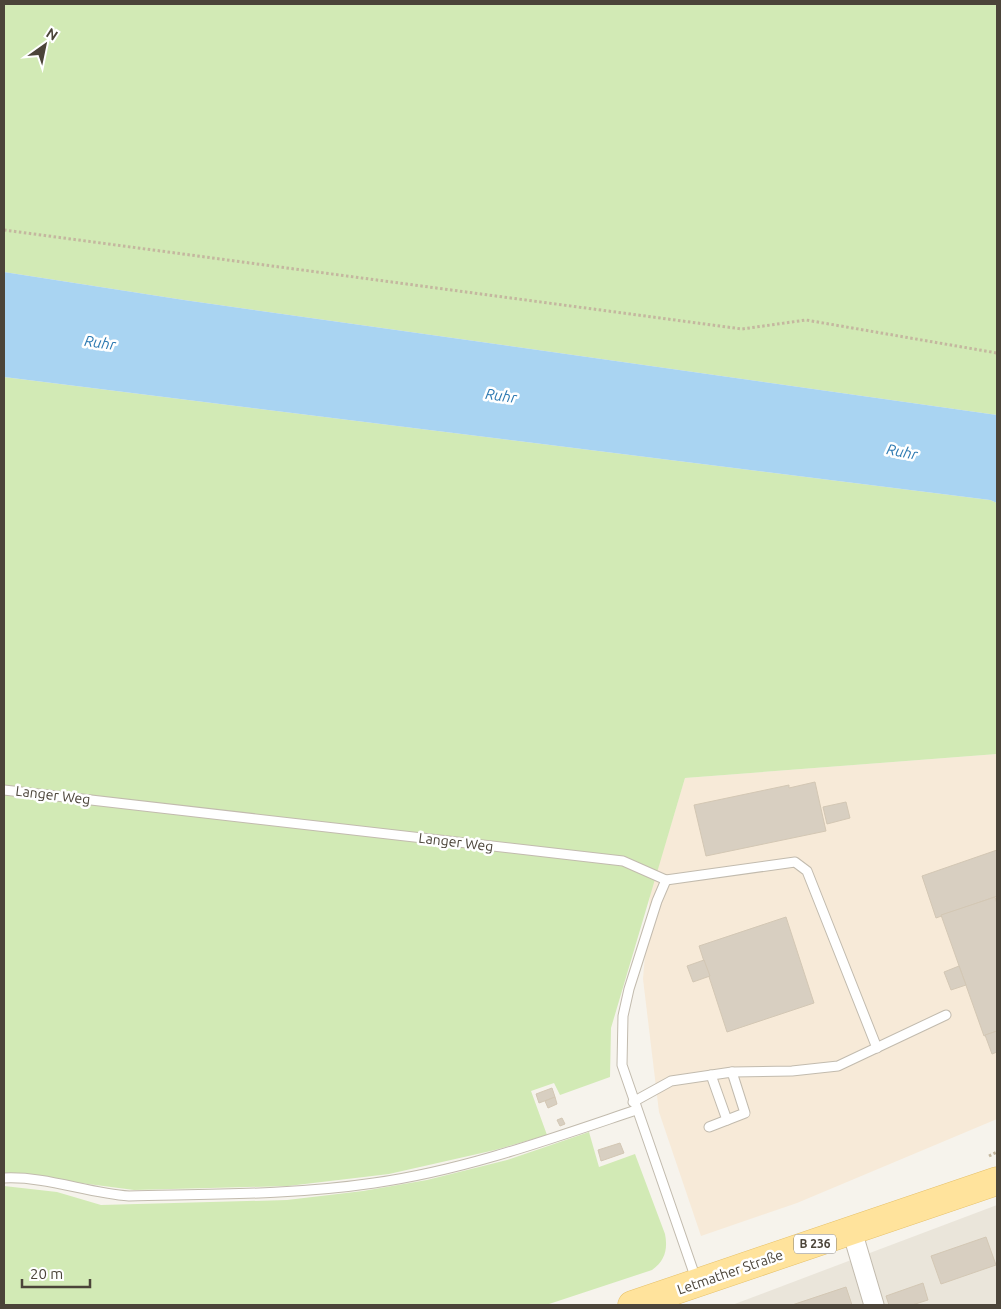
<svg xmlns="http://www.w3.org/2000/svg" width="1001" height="1309" font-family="Ubuntu,sans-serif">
<rect width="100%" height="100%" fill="#f6f3ec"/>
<path fill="#eae5da" d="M997,1205V1305H732Z"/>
<path fill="#f7ead8" d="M997,754V1119L797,1203L701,1236L659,1112L643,979L650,894L685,778Z"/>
<g fill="#d2eab5">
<path d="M4,4H997V415L184,300L4,272Z"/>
<path d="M4,377L990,500L997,503V754L685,778L611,1028L610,1077L560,1095L554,1083L531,1091L547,1135L495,1150L389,1174L288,1186L134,1190L4,1173Z"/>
<path d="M589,1132L599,1167L635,1154L665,1234C668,1249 665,1261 652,1270L546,1305H4V1186L57,1192L101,1205L287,1200L363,1191L427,1180L507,1160Z"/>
</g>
<path fill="#a9d4f2" d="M4,272L184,300L997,415V503L990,500L4,377Z"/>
<g fill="#d8cfc1" stroke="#d3c7b4">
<path d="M815,782L826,831L706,856L694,805L789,785V788Z"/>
<path d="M846,802L850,818L827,824L823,807Z"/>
<path d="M997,850V896L936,918L922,876Z"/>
<path d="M995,897L997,904V1031L984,1036L941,915Z"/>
<path d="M786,917L814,1003L727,1032L699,946Z"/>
<path d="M704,960L710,976L693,982L687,966Z"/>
<path d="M959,966L966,985L951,990L944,972Z"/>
<path d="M997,1031V1052L992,1054L985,1035Z"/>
<path d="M552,1088L555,1097L539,1103L536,1094Z"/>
<path d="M555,1097L557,1104L548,1108L545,1101Z"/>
<path d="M562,1118L565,1124L560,1126L557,1120Z"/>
<path d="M620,1143L624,1153L601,1161L598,1150Z"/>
<path d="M986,1237L996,1265L941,1284L931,1256Z"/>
<path d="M923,1283L928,1300L912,1305H889L886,1296Z"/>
<path d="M846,1287L852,1305H792Z"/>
</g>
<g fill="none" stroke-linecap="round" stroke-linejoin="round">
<g stroke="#c2bbae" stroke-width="11">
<g id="lane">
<path d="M4,790L623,861L666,880L657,901L629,989L623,1016L622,1065L696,1279"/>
<path d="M666,880L795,862L807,871L877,1048"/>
<path d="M732,1072L792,1071L838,1066L946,1015"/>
<path d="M711,1075L727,1120"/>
<path d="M633,1102L671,1081L732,1072L745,1113L709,1127"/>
<path d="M4,1178C46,1176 87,1193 129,1196C211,1194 293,1195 374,1183C465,1170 550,1139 636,1110"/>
</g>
</g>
<g stroke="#c2bbae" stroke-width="21">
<path id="street" d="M852,1231L874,1305"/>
</g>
<g stroke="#e6c16a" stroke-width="29">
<path id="primary" d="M632,1305L997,1181"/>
</g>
<g stroke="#c4b79f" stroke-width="3" stroke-dasharray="2.5 2.5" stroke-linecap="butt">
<path d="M4,230L742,329L806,320L997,353"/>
<path d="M989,1156L997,1152"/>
</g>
<use href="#lane" stroke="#fff" stroke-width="9"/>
<use href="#street" stroke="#fff" stroke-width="19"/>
<use href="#primary" stroke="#ffe39c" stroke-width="28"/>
</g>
<g text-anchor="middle" stroke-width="5" stroke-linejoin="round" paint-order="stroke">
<rect fill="#fff" stroke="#817c74" stroke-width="1" x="794" y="1234.5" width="42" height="19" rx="4"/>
<g font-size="12" font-weight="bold" fill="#4b4439">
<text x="815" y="1248">B 236</text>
</g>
<g font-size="14" fill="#4b4439" stroke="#fff">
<text transform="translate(53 795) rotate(7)" y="5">Langer Weg</text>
<text transform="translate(456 842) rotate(7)" y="5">Langer Weg</text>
<text transform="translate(730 1272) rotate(-19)" y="5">Letmather Straße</text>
</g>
<g font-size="15" font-style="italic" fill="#2e7ab2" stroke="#fff">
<text transform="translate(100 343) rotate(8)" y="5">Ruhr</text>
<text transform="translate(501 396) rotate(8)" y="5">Ruhr</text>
<text transform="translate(902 452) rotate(11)" y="5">Ruhr</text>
</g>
</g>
<rect width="1001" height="1309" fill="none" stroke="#4b4439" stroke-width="10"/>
<g transform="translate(45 45) rotate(33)" stroke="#ffffff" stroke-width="4" paint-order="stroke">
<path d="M0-4L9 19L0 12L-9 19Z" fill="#4b4439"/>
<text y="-8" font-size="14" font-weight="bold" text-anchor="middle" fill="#4b4439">N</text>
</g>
<path d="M22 1279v8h68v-8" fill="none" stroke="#4b4439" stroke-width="2.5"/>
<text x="30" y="1279" font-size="15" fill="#4b4439" stroke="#ffffff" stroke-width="4" paint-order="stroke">20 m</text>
</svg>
